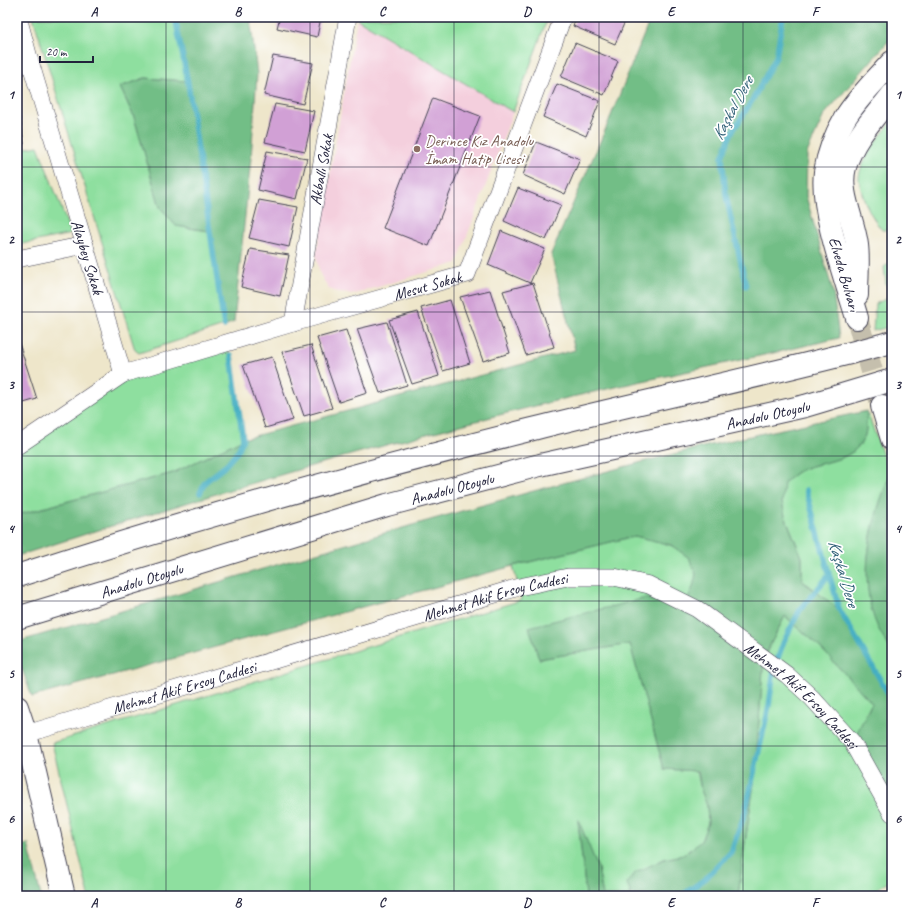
<svg xmlns="http://www.w3.org/2000/svg" width="909" height="913" font-family="Caveat,sans-serif">
<rect width="100%" height="100%" fill="#fff"/>
<filter id="ink" filterUnits="userSpaceOnUse"><feTurbulence type="fractalNoise" baseFrequency=".025" numOctaves="2"/><feDisplacementMap in="SourceGraphic" scale="8" xChannelSelector="R" yChannelSelector="G"/><feConvolveMatrix kernelMatrix="1 2 1 2 8 2 1 2 1" color-interpolation-filters="sRGB"/></filter>
<filter id="wash" filterUnits="userSpaceOnUse"><feTurbulence type="fractalNoise" baseFrequency=".012" numOctaves="4" result="noise"/><feDisplacementMap in="SourceGraphic" scale="16" xChannelSelector="R" yChannelSelector="G"/><feGaussianBlur stdDeviation="0.9" result="paint"/><feColorMatrix in="noise" values="0 0 0 0 0 0 0 0 0 0 0 0 0 0 0 0 0 1.4 0 .05"/><feComposite in="paint" operator="in"/></filter>
<g filter="url(#wash)">
<rect width="100%" height="100%" fill="#eee6ca"/>
<path fill="#f4cfdd" d="M357,19L513,112L457,263L355,294L339,293L329,289L320,274L316,255Z"/>
<g fill="#8edf9f" stroke="#58806d">
<path d="M33,17H175L187,81L145,78L120,87L134,117L160,207L176,226L209,231L224,326L139,353L135,350Z"/>
<path d="M358,17H548L513,112L357,19Z"/>
<path d="M892,122V230H882C875,222 871,214 866,204C863,197 860,188 859,180C858,163 881,134 892,122Z"/>
<path d="M38,146L71,234L17,245V150Z"/>
<path d="M892,261V326L873,331L875,304L890,297L886,284L884,267Z"/>
<path d="M227,343L243,439L173,473L17,515V446L123,374Z"/>
<path d="M867,411L890,475C873,517 860,564 872,609C876,625 886,636 892,651C895,660 892,689 892,700L839,609L802,581V557L785,516L782,502L783,483C790,478 796,472 803,469C826,460 855,462 865,435C867,428 866,418 867,411Z"/>
<path d="M635,536C656,541 695,546 696,574C696,585 688,599 684,609L539,659L630,644L664,769L697,771L701,790L707,805L708,823L701,842L683,855L664,859L627,883L632,896H603L598,868L578,821L586,896H89L52,743L522,600L513,566Z"/>
<path d="M785,616L816,643L872,703L865,714L892,813V880L864,896H738L744,849L754,784L764,657Z"/>
</g>
<g fill="#72be86" stroke="#4a7060">
<path d="M175,17H250L257,74L251,158L234,322L224,326L209,231L176,226L160,207L134,117L120,87L145,78L187,81Z"/>
<path d="M651,17H892V37L824,115L807,153L806,196L833,292L839,338C747,360 655,377 563,399C379,444 197,498 17,556V515L173,473L243,439L575,350L551,254L606,128Z"/>
<path d="M867,411C866,418 867,428 865,435C855,462 826,460 803,469C796,472 790,478 784,483L782,502L785,516L802,558V581L839,609L892,700V813L852,742L872,703L816,643L785,616L764,657L754,783L744,849L738,896L631,895L627,883L635,873L664,859L683,855L701,841L708,823L707,805L701,790L698,771L664,769L630,644L539,659L529,627L646,598L684,609L693,587L696,574L689,558L671,545L635,536L513,566L32,697L17,655V642C215,584 413,522 612,470C696,447 781,429 867,411Z"/>
<path d="M890,475L892,481V652C888,644 882,636 878,628C856,580 871,521 890,475Z"/>
<path d="M578,819L598,868L603,896H586Z"/>
<path d="M28,844L41,896H17V847Z"/>
</g>
<g fill="none" stroke-linecap="round" stroke-linejoin="round">
<g stroke="#44aec2" stroke-width="5.5">
<path d="M175,17L188,83L224,326"/>
<path d="M746,286L726,196L722,157L731,134L753,99L776,57L783,17"/>
<path d="M806,490L839,609L892,700"/>
<path d="M200,493L205,482L224,467L238,451L243,439L231,355"/>
<path d="M681,896L705,879L731,852L745,813L769,706L774,669L784,641L800,610L829,575"/>
</g>
</g>
<g id="blocks">
<g fill="#d1a0d5">
<path d="M280,17H321L317,37L277,28Z"/>
<path d="M576,17H627L615,44L573,26Z"/>
<path d="M575,43L618,61L604,95L561,77Z"/>
<path d="M273,56L313,63L303,104L264,95Z"/>
<path d="M557,84L600,101L586,136L543,117Z"/>
<path d="M433,98L480,116L429,246L383,228Z"/>
<path d="M275,104L314,111L305,151L265,142Z"/>
<path d="M18,107L24,144L17,146V108Z"/>
<path d="M536,142L580,159L565,194L523,175Z"/>
<path d="M267,151L307,158L297,199L258,190Z"/>
<path d="M518,188L561,205L546,240L504,221Z"/>
<path d="M259,200L298,207L289,247L249,238Z"/>
<path d="M501,231L545,249L530,283L488,265Z"/>
<path d="M250,249L289,255L280,296L241,287Z"/>
<path d="M533,283L554,347L526,355L503,291Z"/>
<path d="M490,290L510,353L483,361L460,297Z"/>
<path d="M450,300L470,363L443,371L421,308Z"/>
<path d="M418,312L439,376L412,384L389,320Z"/>
<path d="M387,322L407,385L380,393L357,329Z"/>
<path d="M346,330L367,393L339,402L317,338Z"/>
<path d="M17,337L37,399L17,405Z"/>
<path d="M311,345L332,408L304,416L282,352Z"/>
<path d="M272,357L293,420L265,428L243,365Z"/>
</g>
</g>
</g>
<g filter="url(#ink)">
<use href="#blocks" fill-opacity="0" stroke="#413f50" stroke-width="1"/>
<g fill="none" stroke-linecap="round" stroke-linejoin="round">
<path stroke="#c5bfad" stroke-width="22" stroke-dasharray="22 11" stroke-linecap="butt" d="M857,318L881,403"/>
<g stroke="#413f50" stroke-width="18">
<g id="street">
<path d="M17,259L85,245"/>
<path id="s1" d="M293,323L348,17"/>
<path id="s2" d="M123,374L293,323L467,274L563,17"/>
<path d="M17,446L123,374L29,58L18,17"/>
<path id="s3" d="M26,734L519,587L568,577H614L649,585L697,609L787,675L812,698L852,742L892,813"/>
</g>
</g>
<g stroke="#413f50" stroke-width="24">
<g id="secondary">
<path d="M857,295C857,278 859,261 857,245C854,220 838,192 845,167C853,139 875,117 892,95"/>
<path d="M857,318C846,280 820,210 825,172C828,153 835,135 845,118C858,97 876,80 892,62"/>
<path d="M882,406L892,439"/>
<path d="M17,707L26,734L64,896"/>
</g>
</g>
<g stroke="#413f50" stroke-width="24">
<g id="highway">
<path d="M17,576C185,521 357,473 529,430C650,399 772,375 892,342"/>
<path id="s4" d="M17,618L387,505L540,465L805,406L892,380"/>
</g>
</g>
<use href="#street" stroke="#fff" stroke-width="17"/>
<use href="#secondary" stroke="#fff" stroke-width="22"/>
<use href="#highway" stroke="#fff" stroke-width="22"/>
</g>
</g>
<path fill="none" stroke="#22223b" stroke-width="1" stroke-opacity="0.55" d="M166,17V896M310,17V896M454,17V896M599,17V896M743,17V896M17,167H892M17,312H892M17,456H892M17,601H892M17,746H892"/>
<circle fill="#8d6e63" stroke="#fff" stroke-width="1.5" cx="417" cy="149" r="4"/>
<g text-anchor="middle" stroke-width="3.5" stroke-linejoin="round" paint-order="stroke">
<g font-size="16" fill="#785e54" stroke="#fff" text-anchor="start">
<text x="425" y="146">Derince Kız Anadolu<tspan x="425" dy="18">İmam Hatip Lisesi</tspan></text>
</g>
<g font-size="16" fill="#22223b" stroke="#fff">
<text dy="6" stroke="none"><textPath href="#s1" startOffset="156">Akballı Sokak</textPath></text>
<text transform="translate(88 257) rotate(73)" y="6">Alaybey Sokak</text>
<text transform="translate(845 274) rotate(74)" y="6">Elveda Bulvarı</text>
<text dy="6" stroke="none"><textPath href="#s2" startOffset="317">Mesut Sokak</textPath></text>
<text dy="6" stroke="none"><textPath href="#s4" startOffset="778">Anadolu Otoyolu</textPath></text>
<text dy="6" stroke="none"><textPath href="#s4" startOffset="454">Anadolu Otoyolu</textPath></text>
<text dy="6" stroke="none"><textPath href="#s4" startOffset="130">Anadolu Otoyolu</textPath></text>
<text dy="6" stroke="none"><textPath href="#s3" startOffset="489">Mehmet Akif Ersoy Caddesi</textPath></text>
<text dy="6" stroke="none"><textPath href="#s3" startOffset="165">Mehmet Akif Ersoy Caddesi</textPath></text>
<text dy="6" stroke="none"><textPath href="#s3" startOffset="836">Mehmet Akif Ersoy Caddesi</textPath></text>
</g>
<g font-size="17" font-style="italic" fill="#316178" stroke="#fff">
<text transform="translate(732 108) rotate(-62)" y="6">Kaşkal Dere</text>
<text transform="translate(844 573) rotate(73)" y="6">Kaşkal Dere</text>
</g>
</g>
<rect width="909" height="913" fill="none" stroke="#fff" stroke-width="44"/>
<path d="M40 56v6h53v-6" fill="none" stroke="#22223b" stroke-width="2"/>
<text x="46" y="56" font-size="12" fill="#22223b" stroke="#ffffff" stroke-width="3" paint-order="stroke">20 m</text>
<rect x="22" y="22" width="865" height="869" fill="none" stroke="#22223b" stroke-width="1.5"/>
<g font-size="13" text-anchor="middle" font-weight="bold" fill="#22223b">
<text x="94" y="16">A</text>
<text x="238" y="16">B</text>
<text x="382" y="16">C</text>
<text x="527" y="16">D</text>
<text x="671" y="16">E</text>
<text x="815" y="16">F</text>
<text x="11" y="99">1</text>
<text x="898" y="99">1</text>
<text x="11" y="244">2</text>
<text x="898" y="244">2</text>
<text x="11" y="389">3</text>
<text x="898" y="389">3</text>
<text x="11" y="533">4</text>
<text x="898" y="533">4</text>
<text x="11" y="678">5</text>
<text x="898" y="678">5</text>
<text x="11" y="823">6</text>
<text x="898" y="823">6</text>
<text x="94" y="907">A</text>
<text x="238" y="907">B</text>
<text x="382" y="907">C</text>
<text x="527" y="907">D</text>
<text x="671" y="907">E</text>
<text x="815" y="907">F</text>
</g>
</svg>
